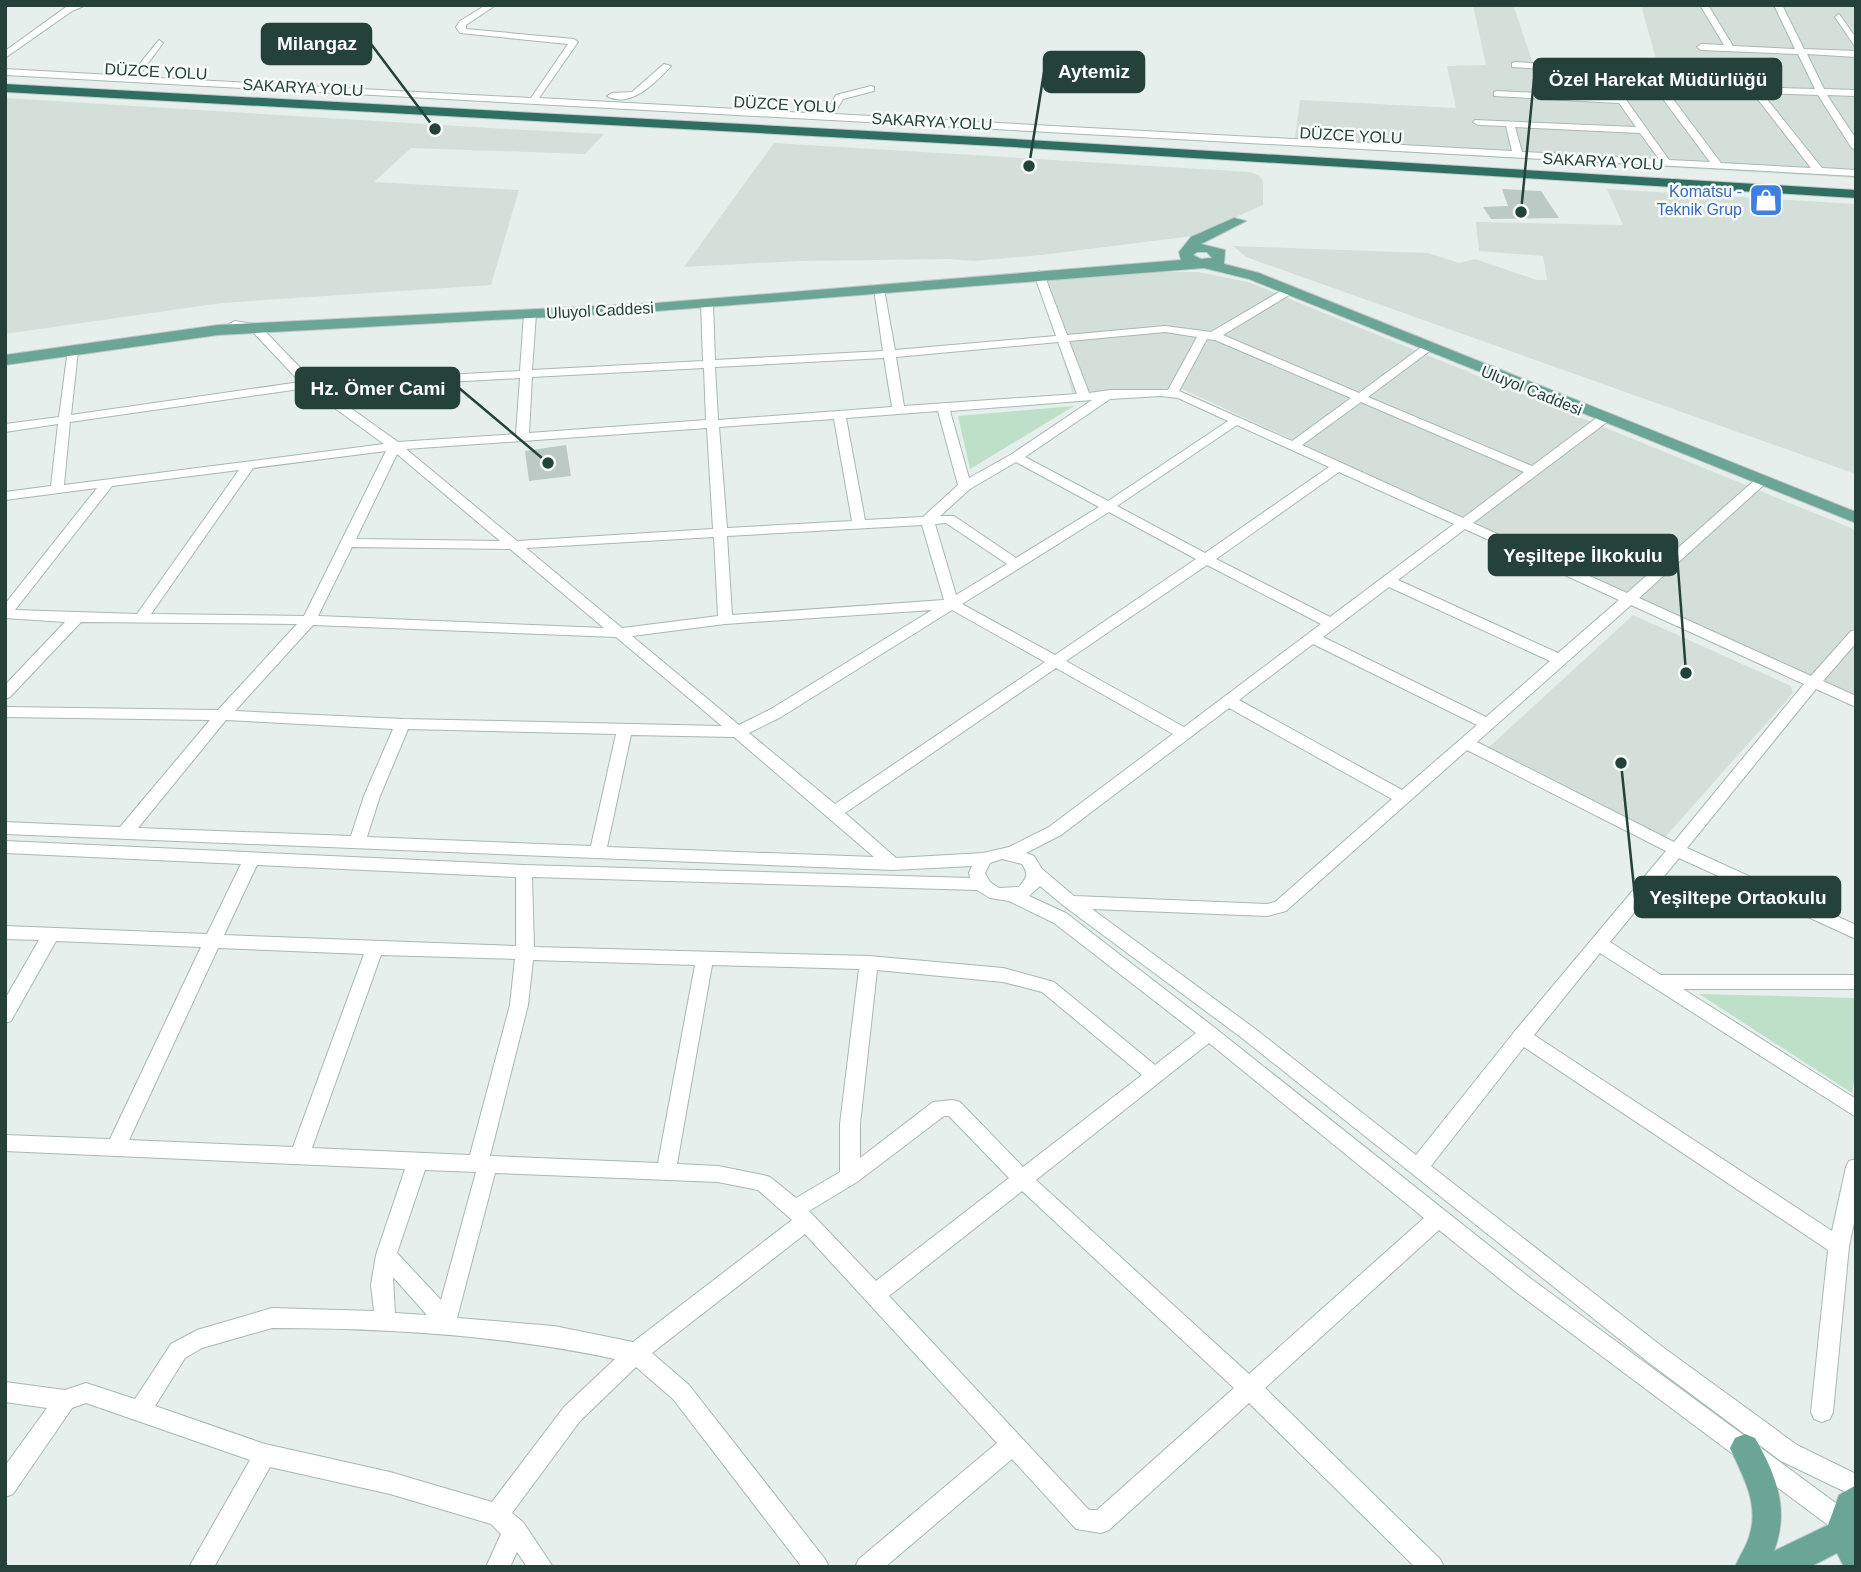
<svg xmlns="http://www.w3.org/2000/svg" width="1861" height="1572" font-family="Helvetica,sans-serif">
<rect width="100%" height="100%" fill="#e6efeb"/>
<g fill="#d4dfda">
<path d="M1473,5L1514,7L1532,61L1658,66L1641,5H1856V178L1294,146L1300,100L1456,108L1447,66L1486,65Z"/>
<path d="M5,98L490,128L604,134L585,154L411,148L374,182L519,190L491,285L222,303L5,334Z"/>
<path d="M774,143L1250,172L1260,176L1263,182V205L1193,236L1042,255L974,261L949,259L799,261L684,267Z"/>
<path d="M1607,189L1856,204V474L1246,257L1233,246L1428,253L1459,263L1475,259L1537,280H1547L1543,256L1479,251L1476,222L1623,225Z"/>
<path d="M1159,272H1198L1248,282L1856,530V698L1180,388L1072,393L1044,280Z"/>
<path d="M1633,615L1791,686L1793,693L1660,843L1486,750Z"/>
</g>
<g fill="#bfe0c8">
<path d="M1074,406L970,469L958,416Z"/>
<path d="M1699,994L1856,998V1069L1852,1093Z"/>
</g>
<g fill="#bbcac4">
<path d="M1502,189L1541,191L1559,218L1491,219L1483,207L1508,206Z"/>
<path d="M566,445L571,476L529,481L525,451Z"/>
</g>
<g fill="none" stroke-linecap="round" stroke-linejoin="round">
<g stroke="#a8b8b2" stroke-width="2">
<g id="minor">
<path d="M73,5H86L72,11L5,58V51L66,7Z"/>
<path d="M486,5H496L466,25V29L574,39L578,42L539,98L825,114L836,95L871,86L874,87V91L843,99L834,114L1512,151L1506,126L1478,125L1473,122L1475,120L1636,127L1619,103L1494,96V92L1497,91L1615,97L1598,72L1512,67V63L1515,62L1601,67L1616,84L1815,89L1798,54L1701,50L1697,47L1701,44L1724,45L1700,5H1708L1733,46L1795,49L1774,5H1782L1804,49L1856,51V57L1807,54L1824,89L1856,90V96L1827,95L1856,139V150L1851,147L1818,95L1762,93L1822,168L1856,170V176L5,75V69L130,76L159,40L163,43L138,77L531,98L568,44L460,33L456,27L460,21ZM1619,90L1657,91L1710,162L1669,160ZM1667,91L1753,93L1811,168L1721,163ZM1515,127L1640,133L1659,159L1522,152Z"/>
<path d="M1839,14L1856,38V48L1835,17Z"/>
<path d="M664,64L671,66C656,82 631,109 607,96L612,93L632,92Z"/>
<path d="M1039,271L1044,274L1067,335L1165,326L1211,332L1286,288H1294V292L1223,335L1359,393L1423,346H1431V350L1368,397L1532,466L1599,416H1607V422L1473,523L1627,593L1756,479H1766L1767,482L1639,598L1811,676L1851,631L1856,630V643L1823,681L1856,696V707L1816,689L1687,848L1856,925V939L1679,858L1610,942L1661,975H1856V989H1683L1856,1099V1117L1600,953L1534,1035L1832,1231L1846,1167L1849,1161L1856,1159V1214L1849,1246L1833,1412L1830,1419L1822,1422L1814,1419L1811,1412L1828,1250L1524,1047L1431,1166L1664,1348L1797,1445L1856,1474V1497L1781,1461L1648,1362L1242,1038L1064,906L1040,886L1029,896L1066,913L1215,1028L1530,1278L1852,1515L1855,1523L1852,1531L1844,1534L1836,1531L1516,1292L1439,1230L1265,1388L1440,1559L1444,1567H1415L1249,1403L1109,1530L1101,1533L1076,1529L1012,1459L885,1567H855L859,1559L997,1443L805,1234L652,1353L689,1385L825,1559L829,1567H802L673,1399L636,1367L580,1421L512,1513L523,1522L553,1567H527L517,1552L510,1567H486L501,1534L491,1524L390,1494L270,1467L214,1567H189L250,1460L86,1403L72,1408L13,1494L5,1497V1466L47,1408L5,1402V1382L65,1390L86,1383L135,1399L171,1344L197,1330L272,1308L374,1311L371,1285L376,1255L405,1169L5,1151V1135L110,1139L201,947L56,941L11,1021L5,1023V999L39,940L5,939V926L207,934L241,864L5,853V841L524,865L970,878L969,873L972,866L892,870L5,834V822L120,827L210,720L5,717V707L218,710L297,624L81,622L10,697L5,699V685L65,622L5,618V604L97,488L5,500V492L51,486L58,424L5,432V424L59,417L68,349L72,348L78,351L71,415L300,382L251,330L231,326L229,324L235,321L259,325L314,382L520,371L524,314L530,311L536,314L532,370L703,361L701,303L707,300L713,303L715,360L883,351L874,289L879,286L884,289L895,350L1056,336L1034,274ZM1165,332L1197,337L1168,390H1110L1089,393L1069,341ZM1207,339L1215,340L1351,398L1292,441L1179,391ZM1058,342L1077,394L904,406L896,357ZM884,358L892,407L718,420L715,367ZM704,368L706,420L529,433L532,377ZM520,378L516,434L398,442L324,389ZM307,388L384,444L64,485L70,422ZM1161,396L1178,398L1228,421L1108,501L1025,457L1110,399ZM1092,400L1012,454L969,478L950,411ZM1361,402L1524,472L1463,518L1302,445ZM938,411L958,485L923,517L865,520L846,418ZM834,419L852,521L727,528L719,427ZM1237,425L1329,467L1205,553L1117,506ZM707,428L713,529L517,541L406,449ZM386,451L304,616L151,614L253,468ZM397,454L500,541L356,539ZM1016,462L1099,507L1016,558L954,516H940L970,489ZM239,470L137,614L15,610L112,486ZM1339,472L1454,524L1330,617L1216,559ZM1109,512L1196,559L1055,655L962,604ZM946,523L1007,564L956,595L935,524ZM922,525L944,600L732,615L727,536ZM1465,529L1619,600L1558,653L1398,580ZM714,537L718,616L622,628L526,548ZM352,547L510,549L604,628L318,616ZM1207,565L1321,624L1184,727L1066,661ZM1389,587L1550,661L1486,717L1323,637ZM1631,605L1804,684L1674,842L1477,742ZM932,610L771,709L739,725L632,636L725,624ZM952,610L1045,662L835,804L749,733L781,717ZM313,625L616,637L722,726L403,719L235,711ZM1313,644L1477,725L1402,790L1239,700ZM1056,668L1173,734L1049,827L1009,847L983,853L896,858L845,813ZM1229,708L1392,799L1275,902L1267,904L1074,896L1042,869L1034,856L1026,853L1061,835ZM226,720L393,729L364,796L351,836L138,828ZM408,729L616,734L591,846L367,837L380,796ZM631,735L734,737L874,857L607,847ZM1467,750L1666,851L1515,1031L1416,1155L1254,1028L1092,909L1267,916L1286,911ZM1002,859L1022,864C1029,875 1027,877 1019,887L999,888L990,882L985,873L990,863ZM257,865L516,877V946L224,935ZM532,877L977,890L990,898L1009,901L1054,923L1196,1033L1155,1065L1054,982L1003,968L869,956L534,947ZM218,948L364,954L293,1147L129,1140ZM381,955L515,959L510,1005L470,1155L312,1148ZM533,960L695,965L658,1163L490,1156L528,1005ZM712,965L859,969L840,1124V1172L796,1198L770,1177L763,1175L718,1166L677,1164ZM877,970L1003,982L1042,992L1142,1075L1023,1167L960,1102L953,1100L933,1102L860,1158V1124ZM1209,1043L1424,1218L1249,1374L1036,1180ZM944,1116H949L1009,1178L876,1281L809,1211L857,1182ZM425,1170L476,1172L441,1300L397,1253ZM495,1173L718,1182L758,1190L792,1220L633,1342L554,1326L457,1318ZM1022,1191L1234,1388L1097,1510H1089L889,1296ZM393,1277L427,1315L395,1313ZM272,1328C386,1328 503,1335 615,1359L564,1407L492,1502L390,1472L265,1444L155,1406L185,1358L202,1348Z"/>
</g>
</g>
<g stroke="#c2cac8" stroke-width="2">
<g id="major">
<path d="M1234,218L1246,221L1201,244L1225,250L1224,264L1259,273L1856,512V523L1249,279L1204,268L657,311L218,335L5,365V355L218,325L657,303L1181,260L1179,252L1191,237ZM1197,252H1207L1212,258L1201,259L1193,255Z"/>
<path d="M1745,1434L1755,1438C1776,1475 1790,1509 1774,1551L1828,1525L1839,1495L1856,1485V1567H1844L1837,1553L1810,1567H1735C1739,1557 1746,1547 1749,1537C1760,1504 1743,1477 1730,1448L1735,1438Z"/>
</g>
</g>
<g stroke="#c2cac8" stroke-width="2">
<path id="highway" d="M5,84L996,138L1856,190V198L996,146L5,92Z"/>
</g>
<use href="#minor" fill="#fff" fill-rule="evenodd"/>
<use href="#major" fill="#6aa596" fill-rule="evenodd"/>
<use href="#highway" fill="#2f6f62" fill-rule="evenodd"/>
</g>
<defs>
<g id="shop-square" transform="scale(1.75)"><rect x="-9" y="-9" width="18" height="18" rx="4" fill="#3f7fe0" stroke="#f7fbf9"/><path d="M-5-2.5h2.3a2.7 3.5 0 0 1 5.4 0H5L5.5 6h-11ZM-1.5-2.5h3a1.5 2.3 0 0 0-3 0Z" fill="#fff"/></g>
</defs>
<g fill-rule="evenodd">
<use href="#shop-square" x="1766" y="200"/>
</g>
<g text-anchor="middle" stroke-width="5" stroke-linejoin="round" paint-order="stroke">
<g font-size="16" fill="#24423a" stroke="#f7fbf9">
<text transform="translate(156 71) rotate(3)" y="6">DÜZCE YOLU</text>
<text transform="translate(303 87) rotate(3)" y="6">SAKARYA YOLU</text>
<text transform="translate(785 104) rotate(3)" y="6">DÜZCE YOLU</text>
<text transform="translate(932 121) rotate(3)" y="6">SAKARYA YOLU</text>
<text transform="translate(1351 135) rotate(3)" y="6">DÜZCE YOLU</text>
<text transform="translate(1603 161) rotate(3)" y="6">SAKARYA YOLU</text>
<text transform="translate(600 310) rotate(-3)" y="6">Uluyol Caddesi</text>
<text transform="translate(1532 390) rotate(22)" y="6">Uluyol Caddesi</text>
</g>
<g font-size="16" fill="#366cbe" stroke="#f7fbf9" text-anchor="end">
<text x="1742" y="197">Komatsu -<tspan x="1742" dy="18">Teknik Grup</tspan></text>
</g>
</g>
<path fill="none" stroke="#24423a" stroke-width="2.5" d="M435 129L371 44M1029 166L1044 72M1521 212L1534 79M548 463L459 388M1686 673L1677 555M1621 763L1635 897"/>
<g fill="#24423a" stroke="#f7fbf9" stroke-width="2.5">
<circle cx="435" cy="129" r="7"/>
<circle cx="1029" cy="166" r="7"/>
<circle cx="1521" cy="212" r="7"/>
<circle cx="548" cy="463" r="7"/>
<circle cx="1686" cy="673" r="7"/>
<circle cx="1621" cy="763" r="7"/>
</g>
<g fill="#24423a" stroke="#24423a" stroke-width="2.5">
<rect x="262" y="24" width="109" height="40" rx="7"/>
<rect x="1044" y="52" width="100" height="40" rx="7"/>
<rect x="1534" y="59" width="247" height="40" rx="7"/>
<rect x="296" y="368" width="163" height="40" rx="7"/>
<rect x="1489" y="535" width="188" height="40" rx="7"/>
<rect x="1635" y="877" width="205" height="40" rx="7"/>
</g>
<g font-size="19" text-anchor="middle" font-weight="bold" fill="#fff">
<text x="317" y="50">Milangaz</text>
<text x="1094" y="78">Aytemiz</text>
<text x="1658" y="86">Özel Harekat Müdürlüğü</text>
<text x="378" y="395">Hz. Ömer Cami</text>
<text x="1583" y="562">Yeşiltepe İlkokulu</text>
<text x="1738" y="904">Yeşiltepe Ortaokulu</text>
</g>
<rect width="1861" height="1572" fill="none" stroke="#24423a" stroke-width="14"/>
</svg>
